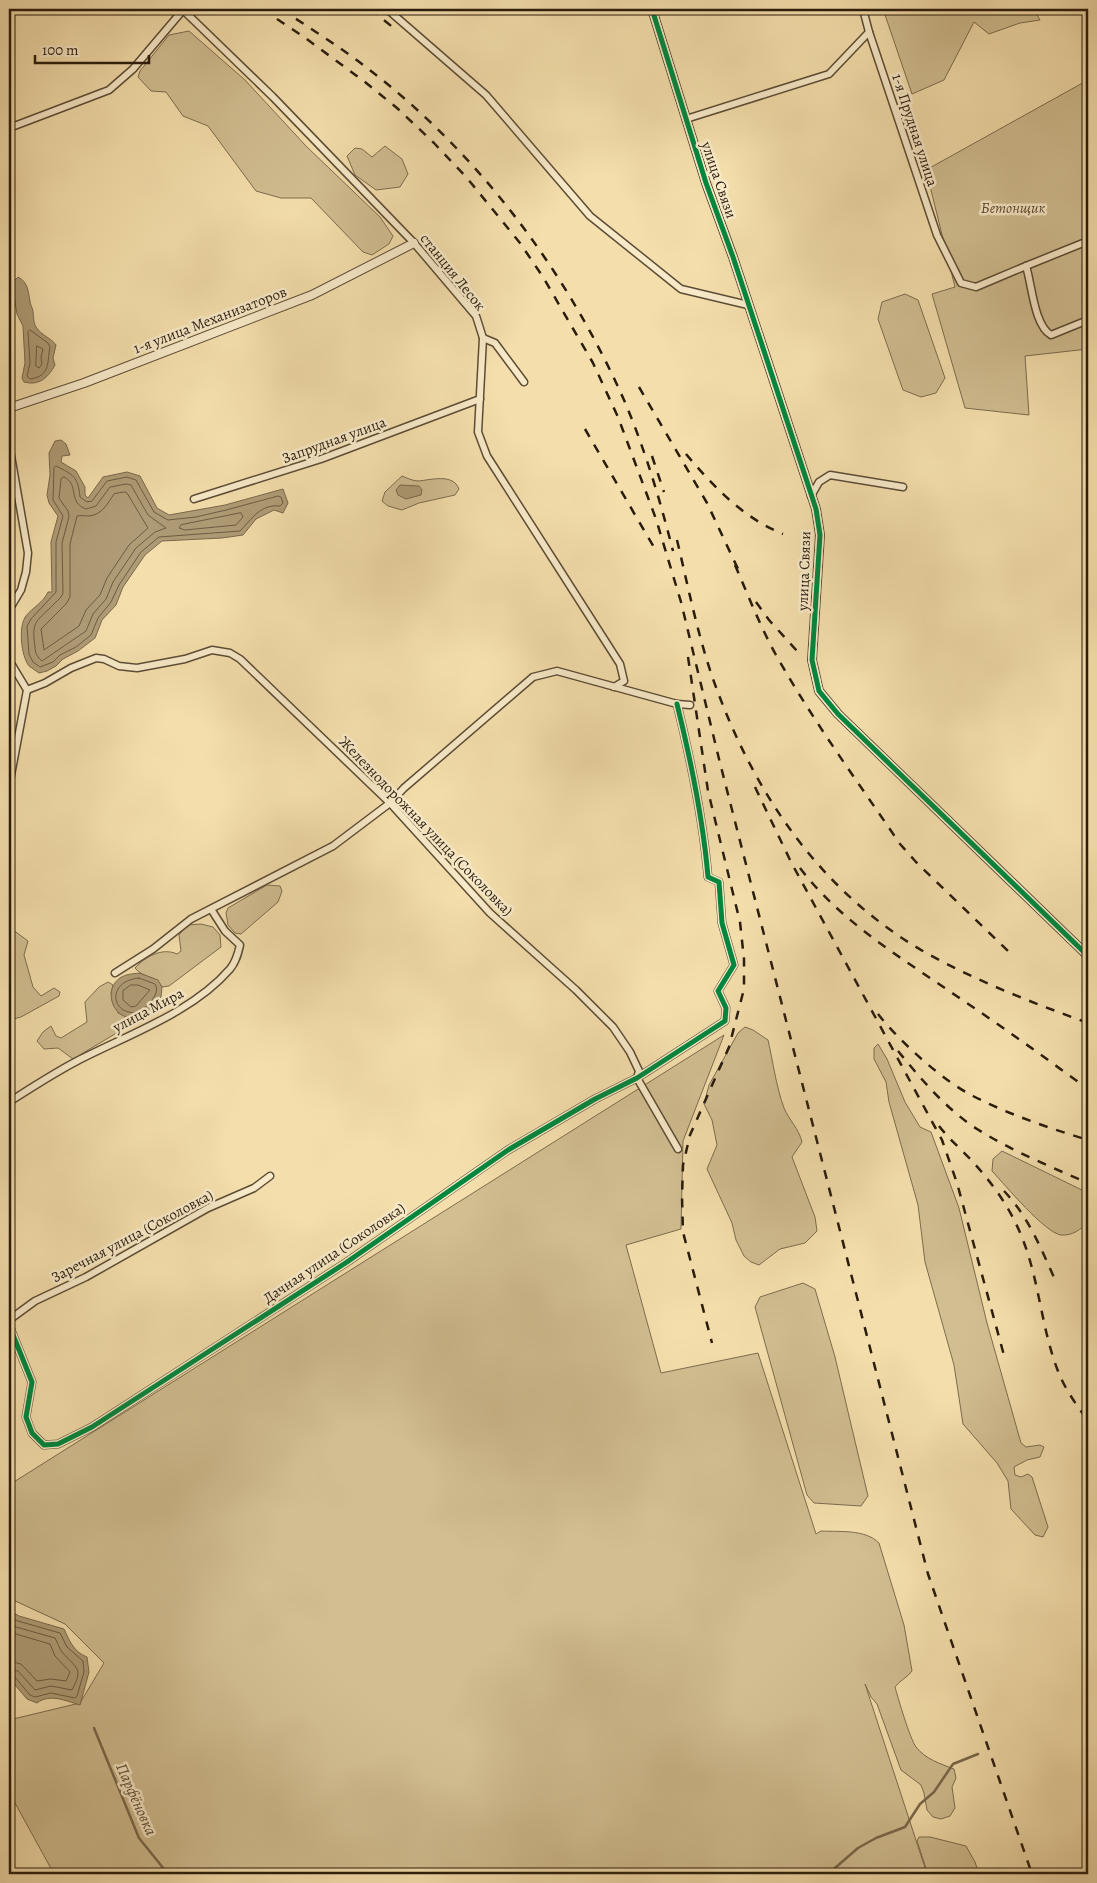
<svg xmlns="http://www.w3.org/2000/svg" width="1097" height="1883" font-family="Alegreya,serif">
<rect width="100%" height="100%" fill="#f4dfac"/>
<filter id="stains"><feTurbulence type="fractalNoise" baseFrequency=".004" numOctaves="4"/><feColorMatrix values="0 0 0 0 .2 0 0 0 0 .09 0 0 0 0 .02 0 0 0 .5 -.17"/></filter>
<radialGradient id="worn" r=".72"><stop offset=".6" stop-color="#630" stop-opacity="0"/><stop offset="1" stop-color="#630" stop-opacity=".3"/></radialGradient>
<g fill="#d1be91" stroke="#7d6c4f">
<path d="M883,9H1034L1040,20L1020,23L989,34L974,22L944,80L912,94Z"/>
<path d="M189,31L245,80L306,146L380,217L393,236L389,244L372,255L363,252L311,198H281L256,191L208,126L183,116L166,92L151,91L138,77L140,71L169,35Z"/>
<path d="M1088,80V349L1025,356L1029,415L965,408L932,294L955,287L926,170Z"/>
<path d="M385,146L402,159L408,174L400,187L376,190L355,175L347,156L355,148L362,149L372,157Z"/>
<path d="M905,294L918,300L945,378L936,393L921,397L903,390L878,319L882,302Z"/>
<path d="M402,476C407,478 413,481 418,481C431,480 453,473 459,489L455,495L419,503L402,510L388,506L382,501L385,492Z"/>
<path d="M267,885L280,886L282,891L278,902L241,934L235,933L228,925L226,913L228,908Z"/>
<path d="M201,924L213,927L220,935L221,947L169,986L162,987C154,974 144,979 135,968C145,957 162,947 177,954L181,951L179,935L187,925Z"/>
<path d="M9,927L28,941L24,955L33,987L41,996L54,988L60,992L59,996L21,1017L9,1020Z"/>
<path d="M108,982L113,985L111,993L118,1013L129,1018L120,1031L73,1059L58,1048L44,1049L37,1041L43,1032L51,1026L56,1036L61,1038L87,1022L85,1002L99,987Z"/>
<path d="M745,1027L753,1030L768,1040C773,1062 776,1086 784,1108C789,1120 799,1129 802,1142L792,1157L815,1217L817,1231L805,1243L780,1249L759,1265L751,1262L744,1256L736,1240L732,1223L707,1169L717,1145L712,1120L704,1104L709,1085L738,1033Z"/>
<path d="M724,1035L683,1141L681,1229L626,1245L661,1373L758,1353L816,1534L821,1531C840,1532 865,1529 879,1543L904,1625L912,1671C907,1678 900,1680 895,1687C898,1698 910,1739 916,1747C925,1759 941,1764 954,1769L956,1778L952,1787L955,1808L950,1816L941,1819L933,1817L927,1810L924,1793L921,1785L901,1770L877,1704L871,1697L865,1684L927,1874H54L9,1792V1720L80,1703L104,1663L65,1624L11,1599L9,1595V1485Z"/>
<path d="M878,1044L887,1059L905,1102L920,1127L931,1132L959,1208L987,1323L1021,1443L1026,1447L1040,1445L1044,1447L1040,1457L1027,1460L1014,1467L1015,1475L1021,1477L1028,1474L1032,1477L1048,1527L1043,1537L1035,1535L1011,1509L1008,1481L997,1463L963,1424L954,1365L925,1262L918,1205L889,1102L886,1082L874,1059V1048Z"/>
<path d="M1002,1151L1086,1192L1088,1195V1222C1081,1229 1073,1236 1061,1235C1045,1233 1005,1185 992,1171L993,1159Z"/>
<path d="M803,1283L815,1289L835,1357L868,1496L861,1506L814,1503L807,1495L755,1307L760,1297Z"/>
<path d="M919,1837H930L966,1846L975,1862L979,1874H928L917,1841Z"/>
</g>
<g fill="#af9c76" stroke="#79684c">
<path d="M18,277C28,282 28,291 30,301C30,305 33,308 33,312C34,317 33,322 36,327C41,335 51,338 56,345L53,358L55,365C48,378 39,386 24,382L22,378L25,363L23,326L17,314L13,289L14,281Z"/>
<path d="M61,440L66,444L70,455L62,456L61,462L76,471L85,487V495L88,498L103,477L127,472L140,476L157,508L169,515L225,505L283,489L288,503L283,513L274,510L256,519L243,535L222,538L162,541L145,555L123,587L116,605L102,620L95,638L78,651L63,659L56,666L47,671L39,673C36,671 32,668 29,666C21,656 18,626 26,616C33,607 43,603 48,592H52L51,542L58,516L49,503L47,495L50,475L49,453L55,441Z"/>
<path d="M400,485L419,486L422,490L421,495L406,499L398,495L396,490Z"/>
<path d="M139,973L158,980L162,987L161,997L142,1017C138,1018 133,1019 130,1018C111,1015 104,989 120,978C126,974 132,974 139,973Z"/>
<path d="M9,1610L19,1616L64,1629C70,1642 74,1652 87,1657L89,1672L80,1705C66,1701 50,1693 37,1703L27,1699L9,1678Z"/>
</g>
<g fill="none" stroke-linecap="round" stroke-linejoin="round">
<g stroke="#6c5c42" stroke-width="1">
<path d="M30,330L48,343L50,347C47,362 51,376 30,379L27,376L30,363L28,332Z"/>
<path d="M37,346L43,349L41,357L42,364L39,368L36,366Z"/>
<path d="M56,466C74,475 78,477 80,497L87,502L92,501L107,481L127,477L136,480L154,512L168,520L196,517L226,510L278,496L281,497L283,503L280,506C260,504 252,519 240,531L159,537L141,552L119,585L111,602L98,618L91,635L76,647L60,655L53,662L40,667L33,662L29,654L27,626L31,619L56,592V542L63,516L53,500L54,468Z"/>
<path d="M64,477C80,484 67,502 86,509L96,506L110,487L126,484L131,485L148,515L166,528L155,532L136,548L113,582L106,599L93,614L86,631L42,661C37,657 35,653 35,647C31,619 37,622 55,603C59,599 61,598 63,593L62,543L69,517L68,511L59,498L61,479Z"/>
<path d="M125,492L127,493L148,528L129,545L107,578L100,595L86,610L79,626L44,650L41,629L66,604L70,597V544L77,516C81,515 84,516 89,516C102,515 108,503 114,494Z"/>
<path d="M241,513L243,517L236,525L185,530L179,528L181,525Z"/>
<path d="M139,978L155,984C161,995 147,1005 140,1012C111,1018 105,981 139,978Z"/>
<path d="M131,985H138L150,990L136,1006L131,1007L123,1000V991Z"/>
<path d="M9,1616L18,1621L60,1633L67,1647L83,1661L84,1672L77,1696L75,1698L51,1693L35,1697L30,1695L14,1676L9,1675"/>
<path d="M9,1623L16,1627L55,1638C58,1643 59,1649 63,1653C76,1668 84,1668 72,1690L51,1686L35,1690L18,1671L9,1669"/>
<path d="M9,1632L50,1644L55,1656L70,1672L66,1681L51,1679L37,1681L21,1664L9,1661"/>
</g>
<g stroke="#79684c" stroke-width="2.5">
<path d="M94,1728L139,1838L168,1874"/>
<path d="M828,1874L858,1848L876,1838L905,1827L920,1804L934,1792L953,1764L978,1754"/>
</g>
<g stroke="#5c4c35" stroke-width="9">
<g id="minor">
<path d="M182,9L273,97L414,243L476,316L483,338L478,432L487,456L620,664L624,681L614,687"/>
<path d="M387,9L486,95L590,216L681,289L748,305"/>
<path d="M869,32L937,235L961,283L976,287L1026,266C1032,285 1034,325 1051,335L1088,320"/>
<path d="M686,119L829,74L869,32L863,9"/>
<path d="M9,128L109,90L133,69L183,10"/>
<path d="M1026,266L1088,241"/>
<path d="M483,338L495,343L524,382"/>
<path d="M9,444L28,553L26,572L21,590L9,610"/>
<path d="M811,496L819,482L830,475L903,487"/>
<path d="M194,499L321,459L480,399"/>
<path d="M27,690L45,683L71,668L96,658L104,659L119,666L137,668L185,659L212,650L230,653L240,659L390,803L490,913L576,990L613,1027L630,1052L639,1071L637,1078L678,1149"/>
<path d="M9,786L27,690L9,660"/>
<path d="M115,973L153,949L191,919L333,846L390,803L404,788L533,677L557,671L677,704L690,705"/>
<path d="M9,1102C31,1088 54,1073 77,1061C127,1035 192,1013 230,969C236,962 238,954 240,945L225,931L211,909"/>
<path d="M9,1320L35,1301L86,1277L208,1208L254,1188L270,1176"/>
<path d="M9,1325L32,1382L26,1417L32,1433L44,1445L58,1444L92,1427L347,1262L508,1150L595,1099L637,1078L725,1021L726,1008L718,991L734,965L722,923L719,882L708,877C703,818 691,761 677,704"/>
</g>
</g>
<g stroke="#5c4c35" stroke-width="10">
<g id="tertiary">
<path d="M652,9L706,183L733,257L816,509L820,535L812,660L819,691L838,714L1088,956"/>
<path d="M9,408L84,383L312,295L414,243"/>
</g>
</g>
<use href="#minor" stroke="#f8eac9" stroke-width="6"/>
<use href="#tertiary" stroke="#f8eac9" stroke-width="8"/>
<g stroke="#291b0d" stroke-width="2.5" stroke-dasharray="9 9" stroke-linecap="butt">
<path d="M262,9L304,37L365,82L397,108L434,143L467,178L520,243L543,277L593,363L618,417L656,519L681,602L720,763L928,1574L1032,1874"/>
<path d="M281,9C311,29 342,48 371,71C481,156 568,274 624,400C645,449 660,500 673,551"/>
<path d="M370,9L395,29"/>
<path d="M639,387L707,503L738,569"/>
<path d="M585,429L655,549"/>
<path d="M686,454C713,486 743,518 783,534"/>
<path d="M652,456L664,492"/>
<path d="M677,540C688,586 697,632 712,676C752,791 820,893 928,954C979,982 1033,1003 1088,1023"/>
<path d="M735,565C748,595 760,626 776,655C813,721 858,782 900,844L916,862L1008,951"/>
<path d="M756,602L769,620L798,652"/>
<path d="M688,657L708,791L740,922L744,959V989L729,1047L690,1135L683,1165L682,1197L683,1232L712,1343"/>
<path d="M755,787L791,862L942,1140L957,1183L1005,1359"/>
<path d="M800,868C840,921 900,957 955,995C1000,1025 1044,1057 1088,1089"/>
<path d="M878,1014C899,1041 943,1081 973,1096C1010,1115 1049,1128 1088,1140"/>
<path d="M898,1051C921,1079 946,1109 977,1129C1012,1151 1051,1167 1088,1183"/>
<path d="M939,1126C949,1139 962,1150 973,1162C993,1184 1010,1208 1021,1235C1040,1280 1041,1331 1060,1376C1067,1392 1078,1407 1088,1421"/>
<path d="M1004,1191C1029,1217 1042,1251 1057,1284"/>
</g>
<g stroke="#f8eac9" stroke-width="8">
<g id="cycleway">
<path d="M652,9L706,183L733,257L816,509L820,535L812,660L819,691L838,714L1088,956"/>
<path d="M9,1325L32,1382L26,1417L32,1433L44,1445L58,1444L92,1427L347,1262L508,1150L595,1099L637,1078L725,1021L726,1008L718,991L734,965L722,923L719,882L708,877C703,818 691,761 677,704"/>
</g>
</g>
<use href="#cycleway" stroke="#00873e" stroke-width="5"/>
</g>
<g text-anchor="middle" stroke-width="5" stroke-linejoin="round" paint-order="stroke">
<g font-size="15" fill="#291b0d" stroke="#f8eac9">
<text transform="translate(915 130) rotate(72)" y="5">1-я Прудная улица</text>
<text transform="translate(719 180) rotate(71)" y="5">улица Связи</text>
<text transform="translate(453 272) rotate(51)" y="5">станция Лесок</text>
<text transform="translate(210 320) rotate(-21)" y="5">1-я улица Механизаторов</text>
<text transform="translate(334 440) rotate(-20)" y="5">Запрудная улица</text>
<text transform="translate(804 571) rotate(-88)" y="5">улица Связи</text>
<text transform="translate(426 826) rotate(46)" y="5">Железнодорожная улица (Соколовка)</text>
<text transform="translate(148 1010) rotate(-28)" y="5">улица Мира</text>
<text transform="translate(132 1236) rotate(-28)" y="5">Заречная улица (Соколовка)</text>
<text transform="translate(334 1253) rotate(-34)" y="5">Дачная улица (Соколовка)</text>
</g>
<g font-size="15" font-style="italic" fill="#5b4c35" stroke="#f8eac9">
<text x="1013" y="213">Бетонщик</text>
</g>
<g font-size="16" font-style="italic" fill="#5f4f37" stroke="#f8eac9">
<text transform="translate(137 1799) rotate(66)" y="6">Парфёновка</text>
</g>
</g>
<rect width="1097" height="1883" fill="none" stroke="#f4dfac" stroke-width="30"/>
<rect x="10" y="10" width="1077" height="1863" fill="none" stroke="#291b0d" stroke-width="2.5"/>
<rect x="15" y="15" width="1067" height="1853" fill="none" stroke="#291b0d"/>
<path d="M35 55v8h114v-8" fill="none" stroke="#291b0d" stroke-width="2.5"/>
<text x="42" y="55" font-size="15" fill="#291b0d" stroke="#f8eac9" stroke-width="4" paint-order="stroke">100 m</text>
<rect width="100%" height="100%" filter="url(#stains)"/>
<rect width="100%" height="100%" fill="url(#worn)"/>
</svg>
